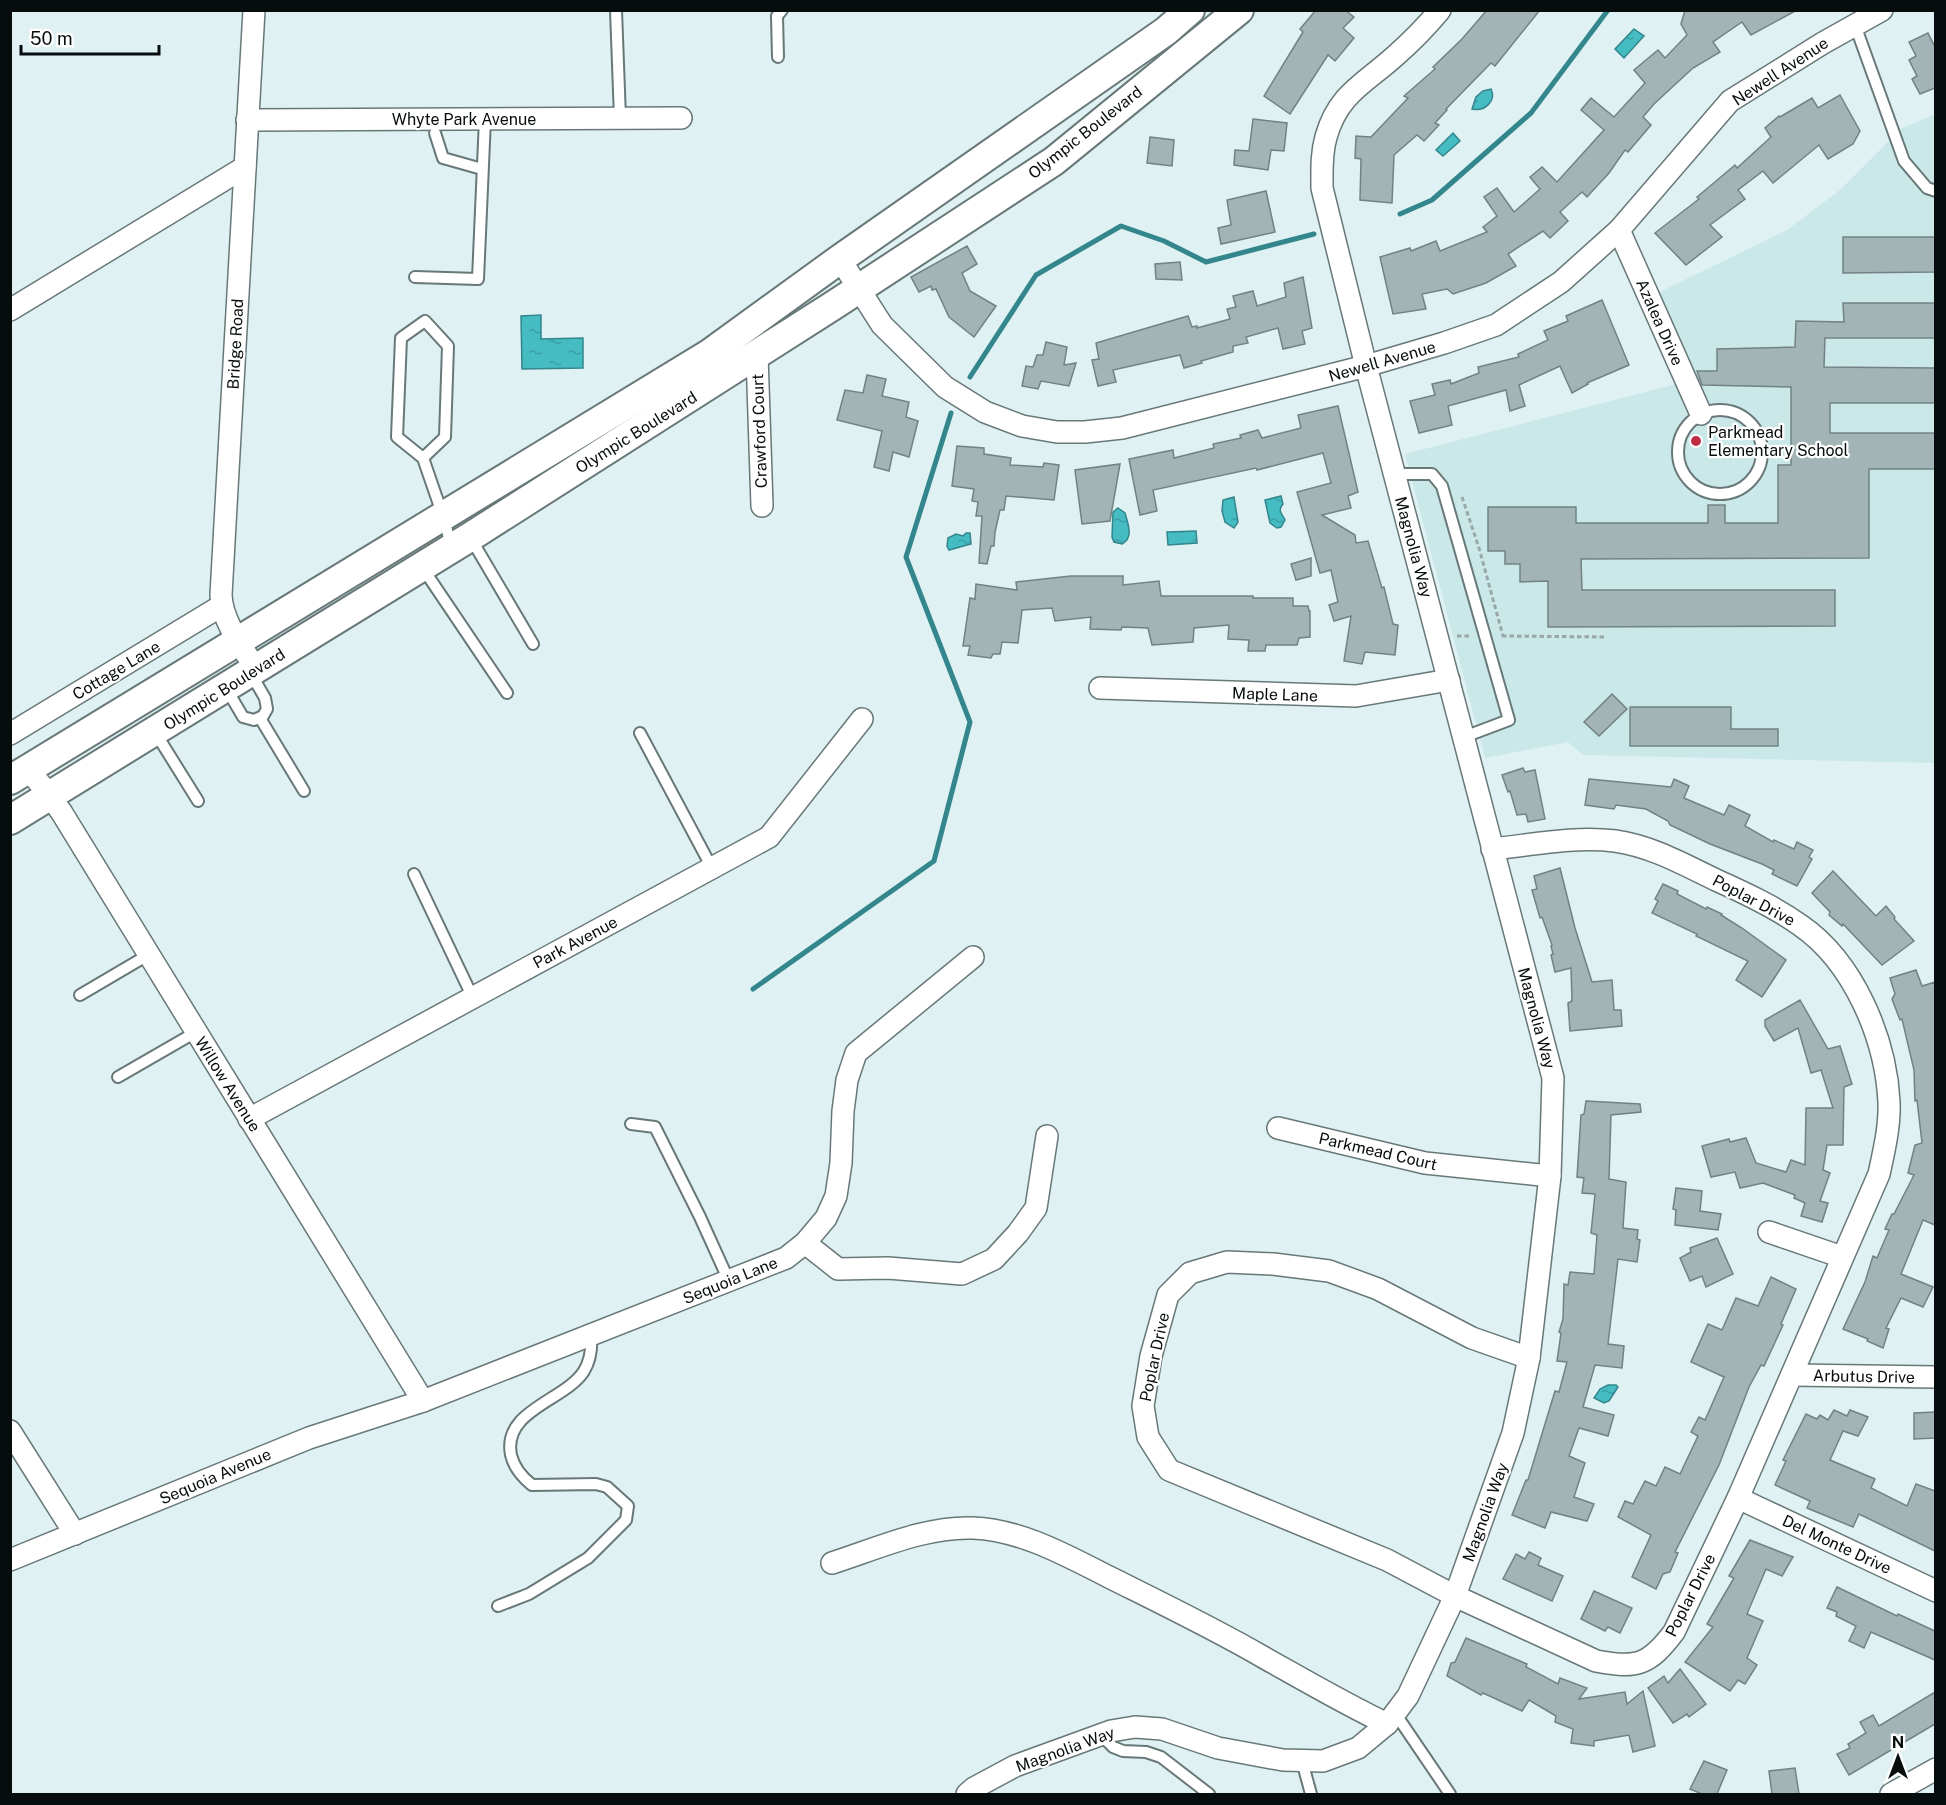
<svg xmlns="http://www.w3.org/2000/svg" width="1946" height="1805" font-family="'Public Sans',sans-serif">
<defs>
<pattern id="water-ripples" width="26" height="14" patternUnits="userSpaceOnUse" patternTransform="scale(1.5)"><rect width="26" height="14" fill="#45bbc2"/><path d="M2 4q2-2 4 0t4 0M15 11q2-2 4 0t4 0" fill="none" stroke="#3ba0a6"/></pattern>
</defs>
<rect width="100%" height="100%" fill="#dff1f2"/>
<path fill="#cbe8e9" d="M1935,114V763L1583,755L1568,742L1485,758L1405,454L1696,379L1660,292L1787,230L1840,190L1901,129Z"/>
<g fill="url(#water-ripples)" stroke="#32868c" stroke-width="1.5">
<path d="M1634,29L1644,36L1624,58L1615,49Z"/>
<path d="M1491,89C1497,101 1484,112 1472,109L1476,97L1483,91Z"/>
<path d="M1453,133L1460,141L1443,156L1436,150Z"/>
<path d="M541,315V339L583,338V368L522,369L521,316Z"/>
<path d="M1281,496L1283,504C1277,511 1282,513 1285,520L1281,527L1277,528L1270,523L1265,500Z"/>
<path d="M1234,497L1238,522L1234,528L1225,522L1222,511L1223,500Z"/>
<path d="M1118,508L1125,513C1128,524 1134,538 1122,544L1114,542L1112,537L1113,512Z"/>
<path d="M1196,531L1197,543L1168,545L1167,532Z"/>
<path d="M966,533H970L971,544L949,550L947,546L948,538L956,534L963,536Z"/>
<path d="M1608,1385H1616L1618,1387L1609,1401L1604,1403L1594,1398L1600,1389Z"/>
</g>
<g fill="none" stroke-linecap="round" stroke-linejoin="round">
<g stroke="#32868c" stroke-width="5">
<path d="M1400,214L1432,200L1531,113L1608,10"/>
<path d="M970,377L1036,275L1121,226L1164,241L1206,262L1314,234"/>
<path d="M753,989L934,861L970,722L906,557L951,413"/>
</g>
</g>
<g fill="#a2b4b5" stroke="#728283" stroke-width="1.5">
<path d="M1316,10H1345L1354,17L1343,28L1354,38L1335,61L1328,55L1290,114L1264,96L1303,32L1300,29Z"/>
<path d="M1487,10H1540L1495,66L1491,63L1446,109L1447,110L1435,123L1439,125L1424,141L1417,135L1394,155L1392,203L1360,200L1361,159L1355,158L1356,136L1371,137L1408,98L1404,96L1435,69L1433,67L1462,39Z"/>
<path d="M1685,10H1797L1751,35L1742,22L1713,42L1720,52L1693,68L1654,104L1643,117L1651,125L1628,152L1625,150L1609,173L1587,197L1582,192L1560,212L1568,221L1550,238L1543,231L1508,254L1516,266L1486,283L1453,294L1447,289L1422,294L1426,309L1393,314L1380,257L1410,248L1411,251L1436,241L1440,251L1487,232L1483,227L1497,216L1484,197L1497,188L1514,212L1540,189L1530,177L1542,167L1557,182L1604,130L1581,110L1591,98L1614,117L1645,83L1634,70L1658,50L1665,58L1687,35L1681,24Z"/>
<path d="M1928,33L1935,47V88L1920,94L1912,79L1917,76L1909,60L1916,56L1909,42Z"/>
<path d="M1840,95L1860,131L1853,144L1828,159L1819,145L1773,183L1763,171L1738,190L1745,199L1710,225L1722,237L1686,265L1655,233L1699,199L1697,197L1735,165L1737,168L1771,137L1765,128L1779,116L1780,117L1812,98L1818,108Z"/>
<path d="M1253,119L1287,123L1284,151L1271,150L1268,170L1234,165L1235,150L1249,151Z"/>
<path d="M1150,137L1174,140L1172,166L1147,163Z"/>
<path d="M1266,191L1275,232L1221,244L1218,228L1231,225L1227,200Z"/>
<path d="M1843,237H1935V272L1843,273Z"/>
<path d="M967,246L977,264L962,273L970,291L996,306L974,337L949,317L936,289L932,290L931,286L919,292L911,277Z"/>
<path d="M1180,262L1182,280L1156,279L1155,264Z"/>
<path d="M1303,277L1312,328L1302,331L1305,344L1283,349L1278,328L1246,337L1248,343L1233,346V352L1201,361L1202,363L1184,368L1180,355L1113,370L1116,382L1098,386L1092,360L1099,359L1096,343L1188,316L1192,327L1197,326V328L1230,319L1227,309L1236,307L1233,296L1253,291L1257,306L1286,297L1284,283Z"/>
<path d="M1602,300L1629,365L1587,383L1588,384L1572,393L1560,366L1519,385L1525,406L1510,411L1506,390L1448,406L1452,425L1419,433L1410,401L1435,395L1432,384L1450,380L1451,384L1479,373L1478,367L1519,357L1518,354L1548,340L1544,331L1568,321L1566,316Z"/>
<path d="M1843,303H1935V338H1825L1824,367L1935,368V403H1830V433H1935V469H1869V558L1581,559L1582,590H1835V626L1548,627V581L1520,582V564H1505V551H1488V507H1576V523H1708V505H1725V523H1778V465H1791V387L1702,385L1697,371H1717V349L1795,347L1796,321L1844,322Z"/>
<path d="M1046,342L1067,347L1064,365L1076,363L1069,386L1041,381L1038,389L1022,386L1026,366L1033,367L1037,355H1043Z"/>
<path d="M867,375L886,379L882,396L909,402L906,417L918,421L909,457L893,452L889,471L874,467L882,431L837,420L845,390L863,393Z"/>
<path d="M1338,406L1358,492L1348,496L1351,508L1322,515L1355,535L1356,543L1368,541L1382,588L1384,587L1393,624L1398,625L1395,655L1365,652L1362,664L1344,661L1351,616L1334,621L1329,605L1338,602L1331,570L1320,573L1297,492L1331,483L1323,453L1257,470L1256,468L1153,490L1157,511L1140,515L1129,459L1173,450L1174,458L1214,448L1213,444L1241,438L1240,435L1258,430L1262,438L1301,428L1298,415Z"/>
<path d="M957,446L984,448V454L1011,458L1010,465L1043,467L1044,463L1059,465L1054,500L1006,496L1004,510H1000L995,532L994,546H991L987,564L979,563L982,516H976L978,502L972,501L974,489L952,486Z"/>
<path d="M1120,464L1110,521L1082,524L1075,470Z"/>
<path d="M1311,558V576L1296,580L1291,564Z"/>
<path d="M1071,576H1123V585L1159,581L1161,596H1253V598H1293V606H1308L1309,611H1310V637L1299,638L1297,645H1266L1265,651H1248L1249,640L1228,639L1229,625L1194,628L1193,642L1152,645L1148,628L1122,627L1121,630L1090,629L1091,617L1055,621L1052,608L1022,610L1018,643L1002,642L1000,654H993L991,658L968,655L970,646H963L970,598L975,599L976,584L1017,590L1016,582Z"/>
<path d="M1612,694L1627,709L1599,736L1584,722Z"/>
<path d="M1630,707H1731V729H1778V746H1630Z"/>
<path d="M1523,768L1525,772L1535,770L1545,819L1528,822L1526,814L1517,815L1510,791L1508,792L1502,775Z"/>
<path d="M1589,779L1671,787L1674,779L1689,786L1684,798L1724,815L1729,805L1750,815L1745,826L1773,842L1774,840L1794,849L1797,842L1813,850L1809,857L1812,859L1797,886L1772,874L1774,870L1762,864L1710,844L1670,825L1668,821L1646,809L1616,805L1614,809L1585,805Z"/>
<path d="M1560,868L1575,928L1592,982L1612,980L1614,1010H1621L1622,1026L1570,1031L1568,1003L1572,1001L1571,968L1555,972L1551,955L1553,954L1551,946L1552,945L1542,917L1540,918L1532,890L1537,889L1534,876Z"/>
<path d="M1833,871L1876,916L1886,906L1895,917L1894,919L1914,941L1882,965L1843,924L1842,926L1829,915L1830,912L1812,893Z"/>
<path d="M1663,884L1678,891L1677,894L1706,909L1707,907L1722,914L1721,915L1742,928L1786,960L1762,997L1736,980L1748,961L1696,936L1697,934L1652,913L1658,901L1655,899Z"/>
<path d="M1916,970L1922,986L1935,982V1225L1923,1220L1901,1274L1933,1287L1923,1307L1901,1298L1886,1328L1889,1329L1883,1348L1867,1341L1868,1339L1843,1329L1865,1282L1873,1256L1877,1258L1889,1230L1885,1229L1892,1214H1894L1914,1175L1908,1173L1915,1145L1922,1143L1917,1100L1915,1101L1914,1070L1902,1019L1900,1020L1892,999L1895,994L1890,978Z"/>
<path d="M1800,1000L1828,1049L1840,1046L1852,1084L1844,1087L1843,1145H1827L1823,1170L1830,1173L1820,1201L1828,1203L1822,1222L1801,1216L1805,1203L1794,1198L1795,1195L1763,1183L1740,1188L1735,1172L1711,1177L1702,1146L1729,1139L1730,1142L1746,1138L1756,1163L1786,1172L1791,1160L1805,1165L1806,1108H1833L1821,1070L1811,1073L1798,1028L1774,1041L1765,1026V1020Z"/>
<path d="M1586,1101L1640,1104L1641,1112L1611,1115L1609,1179L1626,1182L1623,1228L1638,1230L1637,1239L1640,1240L1637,1262L1618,1259L1608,1344L1624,1346L1622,1368L1595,1365L1583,1407L1614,1415L1608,1436L1579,1428L1569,1456L1585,1463L1574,1497L1594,1504L1587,1521L1551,1512L1545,1528L1512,1515L1526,1480H1528L1555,1391L1559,1392L1567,1362L1557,1361L1561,1333L1559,1332L1563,1319L1564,1284L1568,1285L1570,1272L1594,1274L1597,1235L1591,1233L1595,1194L1582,1193L1584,1178L1577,1177L1581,1115L1584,1114Z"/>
<path d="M1676,1188L1702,1191L1700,1211L1721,1214L1718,1230L1675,1225L1676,1210L1673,1209Z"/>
<path d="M1717,1238L1733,1274L1706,1287L1702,1276L1690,1281L1680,1258L1691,1252L1690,1248Z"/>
<path d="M1771,1277L1796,1289L1781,1324L1783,1325L1764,1366L1761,1365L1749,1387L1719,1465L1675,1552L1678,1553L1670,1572L1663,1574L1656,1589L1632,1577L1651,1535L1618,1517L1625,1501L1633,1504L1645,1481L1656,1486L1665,1467L1680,1474L1698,1436L1691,1432L1699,1417L1705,1420L1724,1377L1691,1362L1708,1324L1722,1330L1736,1298L1758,1306Z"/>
<path d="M1834,1410L1847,1416L1850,1410L1868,1417L1858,1436L1843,1431L1830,1460L1875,1479L1871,1488L1907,1506L1916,1484L1935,1491V1551L1859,1514L1853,1527L1807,1508L1810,1501L1775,1485L1786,1461L1783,1460L1806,1414L1817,1419L1820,1415L1828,1420Z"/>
<path d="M1935,1412V1438L1914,1439V1413Z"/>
<path d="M1750,1540L1793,1557L1782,1576L1766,1569L1747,1614L1763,1621L1747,1658L1757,1665L1745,1684L1738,1680L1730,1691L1685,1662L1713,1627L1707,1624L1734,1578L1729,1576Z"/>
<path d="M1529,1552L1541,1558L1538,1565L1563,1576L1552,1601L1503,1579L1516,1554L1525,1559Z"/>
<path d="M1837,1587L1897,1616L1898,1614L1935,1631V1660L1871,1632L1864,1648L1849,1641L1856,1626L1836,1616L1837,1612L1827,1608Z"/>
<path d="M1594,1591L1632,1608L1620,1633L1608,1627L1605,1631L1581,1619Z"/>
<path d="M1466,1638L1527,1664L1526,1667L1558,1684L1560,1678L1587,1688L1579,1699L1625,1692L1627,1704L1643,1691L1655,1746L1633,1752L1629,1735L1594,1741V1746L1571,1743L1573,1729L1555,1722L1556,1716L1529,1700L1522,1711L1483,1693L1481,1695L1447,1676L1451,1663L1455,1662Z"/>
<path d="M1680,1669L1706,1704L1689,1717L1687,1714L1673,1723L1648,1688L1664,1676L1668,1683Z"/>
<path d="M1935,1692V1724L1849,1775L1837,1754L1850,1748L1848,1744L1866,1733L1860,1722L1873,1715L1879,1726Z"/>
<path d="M1704,1761L1727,1770L1717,1794H1702L1690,1789Z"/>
<path d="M1795,1768L1799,1794H1772L1769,1771Z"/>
</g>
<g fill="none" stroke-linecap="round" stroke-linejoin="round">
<g stroke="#687879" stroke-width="14">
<g id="service">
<path d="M616,10L620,118"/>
<path d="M1855,25L1904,161L1927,188L1936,191"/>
<path d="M778,57L777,16L782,10"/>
<path d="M435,133L443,158L482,169"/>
<path d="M415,277L478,279L485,119"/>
<circle cx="1720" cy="452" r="42"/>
<path d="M423,458L445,437L448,346L425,321L401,338L397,437L423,458L443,516L451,545"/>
<path d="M1394,474H1432L1442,486L1509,720L1464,737"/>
<path d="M470,537L533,644"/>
<path d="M422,567L507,693"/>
<path d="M226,688L243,717L254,720L263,716L267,709L265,698L250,672"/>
<path d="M260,718L304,791"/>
<path d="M155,732L198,801"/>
<path d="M640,733L712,868"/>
<path d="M414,874L473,998"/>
<path d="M80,995L148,955"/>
<path d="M118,1077L196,1032"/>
<path d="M631,1124L655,1127L700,1217L729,1281"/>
<path d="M498,1606L529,1594L588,1558L626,1520L628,1506L607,1487L596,1484L532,1485C522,1477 514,1468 511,1455C502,1410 565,1401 584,1371C590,1361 592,1347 591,1335"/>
<path d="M1395,1713L1450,1794"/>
<path d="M1101,1735L1113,1747L1123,1751L1146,1752L1161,1757L1209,1794"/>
<path d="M1302,1761L1311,1794"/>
</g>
</g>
<g stroke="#687879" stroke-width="24">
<g id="minor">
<path d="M254,10L221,595C222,621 242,647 256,669"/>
<path d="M247,120L681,118"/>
<path d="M1619,230L1701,414"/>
<path d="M840,259L882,325L945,387L985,412L1022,426L1057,432H1085L1122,428L1366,366L1444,343L1496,325L1561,282L1619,230L1730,101L1823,43L1882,10"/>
<path d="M10,310L245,167"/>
<path d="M757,355L762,506"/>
<path d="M1100,688L1356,696L1449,680"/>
<path d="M10,734L221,606"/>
<path d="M28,769L50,796L62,813L423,1401"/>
<path d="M1492,849C1532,845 1574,836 1615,841C1651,846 1683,864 1716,880C1745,893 1775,907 1800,925C1854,962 1886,1039 1889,1102C1890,1126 1884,1151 1879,1174L1738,1498L1674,1632C1649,1665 1637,1669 1596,1661L1455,1596L1387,1560L1169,1470L1148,1437L1143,1406L1151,1356L1168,1295L1190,1273L1227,1262L1273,1264L1329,1271L1378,1289L1472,1338L1529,1358"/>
<path d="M249,1119L769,837L862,719"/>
<path d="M1278,1128L1425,1163L1550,1176"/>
<path d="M1769,1232L1842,1257"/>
<path d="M805,1243L838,1269L888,1268L962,1274L994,1259L1018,1233L1036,1208L1047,1136"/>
<path d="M1792,1375L1936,1377"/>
<path d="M10,1431L75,1534"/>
<path d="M1738,1498L1936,1591"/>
<path d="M10,1560L309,1438L423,1401L786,1258L805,1243L826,1218L836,1196L841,1163L843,1111L847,1080L856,1053L973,957"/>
<path d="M832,1563C876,1549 926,1526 973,1528C1022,1530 1067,1556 1109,1577C1161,1603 1213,1628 1263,1657C1304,1680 1345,1704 1387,1724"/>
<path d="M967,1794L974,1788L1015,1766L1111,1731L1135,1727L1162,1729L1218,1748L1283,1760L1323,1761L1358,1748L1387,1724L1408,1696L1455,1596L1513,1433L1529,1358L1550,1176L1553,1078L1366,366L1322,188C1322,171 1321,154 1326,137C1338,94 1364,84 1394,57C1410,43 1426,27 1440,10"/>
<path d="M1891,1794L1936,1769"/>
</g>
</g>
<g stroke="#687879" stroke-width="32">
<g id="secondary">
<path d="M10,780L709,354L840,259L1166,31L1190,10"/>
<path d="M10,820L470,537L834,305L1054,161L1239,10"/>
</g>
</g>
<g stroke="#99a7a8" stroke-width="3" stroke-dasharray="4.5 3" stroke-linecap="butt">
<path d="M1462,497L1479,548L1503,636"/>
<path d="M1457,636H1472"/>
<path d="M1502,636L1607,637"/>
</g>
<use href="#service" stroke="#fff" stroke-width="10"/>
<use href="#minor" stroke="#fff" stroke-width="21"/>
<use href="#secondary" stroke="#fff" stroke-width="28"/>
</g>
<circle fill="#be2d45" stroke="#fff" stroke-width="2" cx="1696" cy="441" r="6"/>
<g text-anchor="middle" stroke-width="4.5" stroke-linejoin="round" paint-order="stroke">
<g font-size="16" fill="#070c0d" stroke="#fff">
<text transform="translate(1780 71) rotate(-33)" y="6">Newell Avenue</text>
<text x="464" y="125">Whyte Park Avenue</text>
<text transform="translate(1085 132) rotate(-38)" y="6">Olympic Boulevard</text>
<text transform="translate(1660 322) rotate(66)" y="6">Azalea Drive</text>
<text transform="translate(235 344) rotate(-87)" y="6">Bridge Road</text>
<text transform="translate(1382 361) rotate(-16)" y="6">Newell Avenue</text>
<text transform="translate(759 431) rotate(-92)" y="6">Crawford Court</text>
<text transform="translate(636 432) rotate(-32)" y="6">Olympic Boulevard</text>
<text transform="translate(1414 547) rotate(75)" y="6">Magnolia Way</text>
<text transform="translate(116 670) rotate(-31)" y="6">Cottage Lane</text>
<text transform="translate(224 689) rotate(-32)" y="6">Olympic Boulevard</text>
<text transform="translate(1275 694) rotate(2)" y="6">Maple Lane</text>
<text transform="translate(1754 900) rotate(28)" y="6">Poplar Drive</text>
<text transform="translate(575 942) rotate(-28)" y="6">Park Avenue</text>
<text transform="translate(1537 1018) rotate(75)" y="6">Magnolia Way</text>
<text transform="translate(228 1084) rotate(58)" y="6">Willow Avenue</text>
<text transform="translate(1378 1151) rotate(13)" y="6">Parkmead Court</text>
<text transform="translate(730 1280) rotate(-22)" y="6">Sequoia Lane</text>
<text transform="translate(1154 1357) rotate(-78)" y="6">Poplar Drive</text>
<text transform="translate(1864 1376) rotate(1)" y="6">Arbutus Drive</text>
<text transform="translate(215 1476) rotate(-23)" y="6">Sequoia Avenue</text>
<text transform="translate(1485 1512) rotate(-70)" y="6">Magnolia Way</text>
<text transform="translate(1837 1544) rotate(25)" y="6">Del Monte Drive</text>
<text transform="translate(1690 1595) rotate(-63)" y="6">Poplar Drive</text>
<text transform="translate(1065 1749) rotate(-20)" y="6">Magnolia Way</text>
</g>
<g font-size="16" fill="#070c0d" stroke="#fff" text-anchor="start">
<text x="1708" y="438">Parkmead<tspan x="1708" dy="18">Elementary School</tspan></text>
</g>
</g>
<rect width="1946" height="1805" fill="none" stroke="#070c0d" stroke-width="24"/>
<g transform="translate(1898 1757)" stroke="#ffffff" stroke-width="4.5" paint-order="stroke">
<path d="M0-4.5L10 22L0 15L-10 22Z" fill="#070c0d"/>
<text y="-9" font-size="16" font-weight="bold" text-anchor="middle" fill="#070c0d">N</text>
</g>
<path d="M21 45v9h138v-9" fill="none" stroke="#070c0d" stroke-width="3"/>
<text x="30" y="45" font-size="18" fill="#070c0d" stroke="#ffffff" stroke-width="4.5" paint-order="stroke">50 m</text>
</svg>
